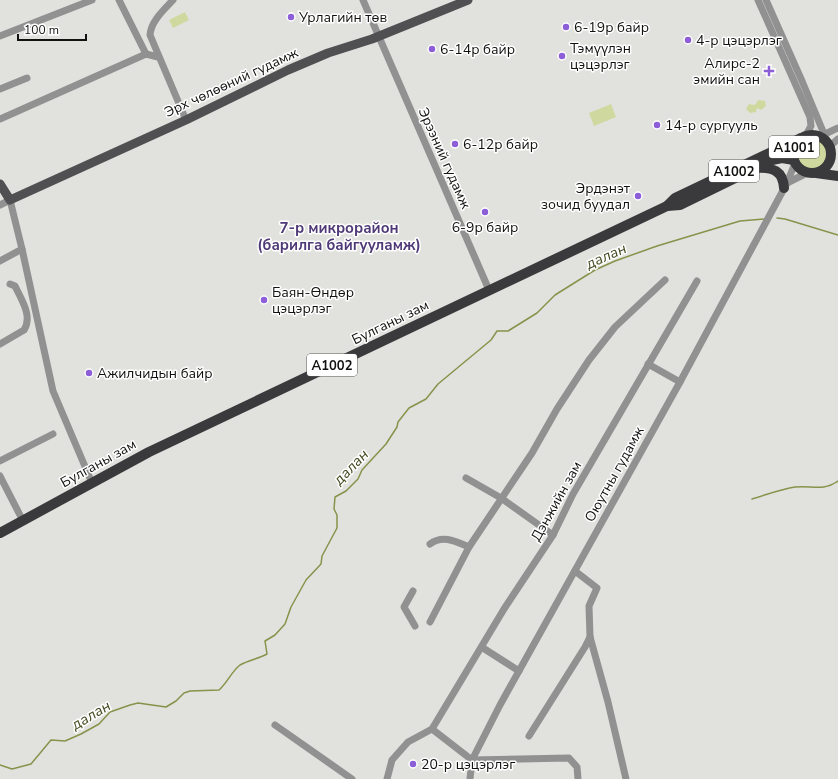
<svg xmlns="http://www.w3.org/2000/svg" width="838" height="779" font-family="'Nunito Sans',sans-serif">
<rect width="100%" height="100%" fill="#e1e2de"/>
<g fill="#cfd99f">
<path d="M185,12L189,20L173,28L169,20Z"/>
<path d="M758,100L765,101L766,106L761,110L757,108L756,112L750,113L746,109L749,104L755,105Z"/>
<path d="M611,104L616,117L594,126L589,113Z"/>
<circle cx="812" cy="154" r="15"/>
</g>
<g fill="none" stroke-linecap="round" stroke-linejoin="round">
<g stroke="#88924a" stroke-width="1.5">
<path d="M777,218L785,219L838,235"/>
<path d="M752,499C766,495 781,489 795,487C812,485 822,492 838,481"/>
<path d="M0,765L12,769L31,764L51,740L65,741L81,734L99,724L110,712L130,705L138,703L166,707L176,701L184,693L190,691L219,690C227,683 232,671 240,665C249,660 258,659 267,654L265,641L275,635L285,624L291,607L306,580L321,564L322,556L337,528V515L334,509L335,497L346,491L358,479L362,470L386,444L397,427L398,422L409,408L426,399L438,384L491,340L497,331H508L537,313L555,295L595,270L615,261L657,246L740,221L765,219"/>
</g>
<g stroke="#919192" stroke-width="7">
<path d="M119,0L146,54"/>
<path d="M173,0C164,10 151,21 150,35L186,120"/>
<path d="M363,0L489,290"/>
<path d="M758,0L810,117L811,126L806,135"/>
<path d="M766,0L802,81L827,141"/>
<path d="M0,36L92,0"/>
<path d="M0,89L27,78"/>
<path d="M0,119L146,54L158,57"/>
<path d="M825,134L838,128"/>
<path d="M830,146L838,139"/>
<path d="M787,183L807,173"/>
<path d="M0,205L10,200L22,249L0,261"/>
<path d="M22,249L53,391L92,483"/>
<path d="M0,344L24,330C33,316 21,299 15,286L10,284"/>
<path d="M648,364L680,382"/>
<path d="M0,461L53,434"/>
<path d="M0,476L23,521"/>
<path d="M466,478L501,498L553,535"/>
<path d="M430,544C443,534 457,542 469,547"/>
<path d="M575,571L597,588L589,606L590,637L608,702L626,779"/>
<path d="M413,591L404,607L415,626"/>
<path d="M430,622L469,547L532,453L557,409L589,360L615,327L665,280"/>
<path d="M483,648L519,671"/>
<path d="M275,725L352,779"/>
<path d="M432,729L504,609L553,535L573,494L697,281"/>
<path d="M529,736L585,647L590,637"/>
<path d="M387,779L392,760L408,742L432,729L472,760L569,758L577,767L578,779"/>
<path d="M470,779L472,760L500,705L680,382L787,183L795,163"/>
</g>
<path stroke="#504f52" stroke-width="9" d="M0,184L10,200L186,120L288,70L328,53L372,39L468,0"/>
<g stroke="#3a393c" stroke-width="10">
<circle cx="812" cy="154" r="19"/>
<path d="M757,168C773,167 783,171 784,188"/>
<path d="M816,173L838,176"/>
<path d="M667,206L680,205L772,160L782,158L794,160"/>
<path d="M0,533L149,452L667,206L675,198L801,138"/>
</g>
</g>
<g fill="#8c5fd8" stroke="#fff" stroke-width="1.5">
<circle cx="291" cy="17" r="4"/>
<circle cx="566" cy="27" r="4"/>
<circle cx="688" cy="40" r="4"/>
<circle cx="432" cy="49" r="4"/>
<circle cx="562" cy="56" r="4"/>
<path d="M767 65h4v4h4v4h-4v4h-4v-4h-4v-4h4z"/>
<circle cx="657" cy="125" r="4"/>
<circle cx="455" cy="144" r="4"/>
<circle cx="638" cy="196" r="4"/>
<circle cx="485" cy="212" r="4"/>
<circle cx="264" cy="300" r="4"/>
<circle cx="89" cy="373" r="4"/>
<circle cx="413" cy="764" r="4"/>
</g>
<g text-anchor="middle" stroke-width="3" stroke-linejoin="round" paint-order="stroke">
<g fill="#fff" stroke="#585958" stroke-width="1">
<rect x="769" y="136" width="50" height="22" rx="3"/>
<rect x="709" y="160" width="50" height="22" rx="3"/>
<rect x="307" y="354" width="50" height="22" rx="3"/>
</g>
<g font-size="13" font-weight="bold" fill="#111210">
<text x="794" y="152">A1001</text>
<text x="734" y="176">A1002</text>
<text x="332" y="370">A1002</text>
</g>
<g font-size="14" fill="#111210" stroke="#fff" text-anchor="start">
<text x="299" y="22">Урлагийн төв</text>
<text x="574" y="32">6-19р байр</text>
<text x="696" y="45">4-р цэцэрлэг</text>
<text x="570" y="53">Тэмүүлэн<tspan x="570" dy="16">цэцэрлэг</tspan></text>
<text x="440" y="54">6-14р байр</text>
<text x="760" y="68" text-anchor="end">Aлирс-2<tspan x="760" dy="16">эмийн сан</tspan></text>
<text x="665" y="130">14-р сургууль</text>
<text x="463" y="149">6-12р байр</text>
<text x="630" y="193" text-anchor="end">Эрдэнэт<tspan x="630" dy="16">зочид буудал</tspan></text>
<text x="485" y="232" text-anchor="middle">6-9р байр</text>
<text x="272" y="297">Баян-Өндөр<tspan x="272" dy="16">цэцэрлэг</tspan></text>
<text x="97" y="378">Ажилчидын байр</text>
<text x="421" y="769">20-р цэцэрлэг</text>
</g>
<g font-size="14" fill="#111210" stroke="#fff">
<text transform="translate(231 82) rotate(-25)" y="5">Эрх чөлөөний гудамж</text>
<text transform="translate(445 158) rotate(66)" y="5">Эрээний гудамж</text>
<text transform="translate(390 322) rotate(-26)" y="5">Булганы зам</text>
<text transform="translate(98 463) rotate(-29)" y="5">Булганы зам</text>
<text transform="translate(614 474) rotate(-61)" y="5">Оюутны гудамж</text>
<text transform="translate(556 501) rotate(-61)" y="5">Дэнжийн зам</text>
</g>
<g font-size="15" font-weight="bold" fill="#4f3a77" stroke="#fff">
<text x="339" y="233">7-р микрорайон<tspan x="339" dy="17">(барилга байгууламж)</tspan></text>
</g>
<g font-size="15" font-style="italic" fill="#444a1f" stroke="#fff">
<text transform="translate(606 256) rotate(-24)" y="5">далан</text>
<text transform="translate(351 467) rotate(-46)" y="5">далан</text>
<text transform="translate(91 715) rotate(-31)" y="5">далан</text>
</g>
</g>
<path d="M18 34v6h68v-6" fill="none" stroke="#111210" stroke-width="2"/>
<text x="24" y="34" font-size="12" fill="#111210" stroke="#ffffff" stroke-width="3" paint-order="stroke">100 m</text>
</svg>
